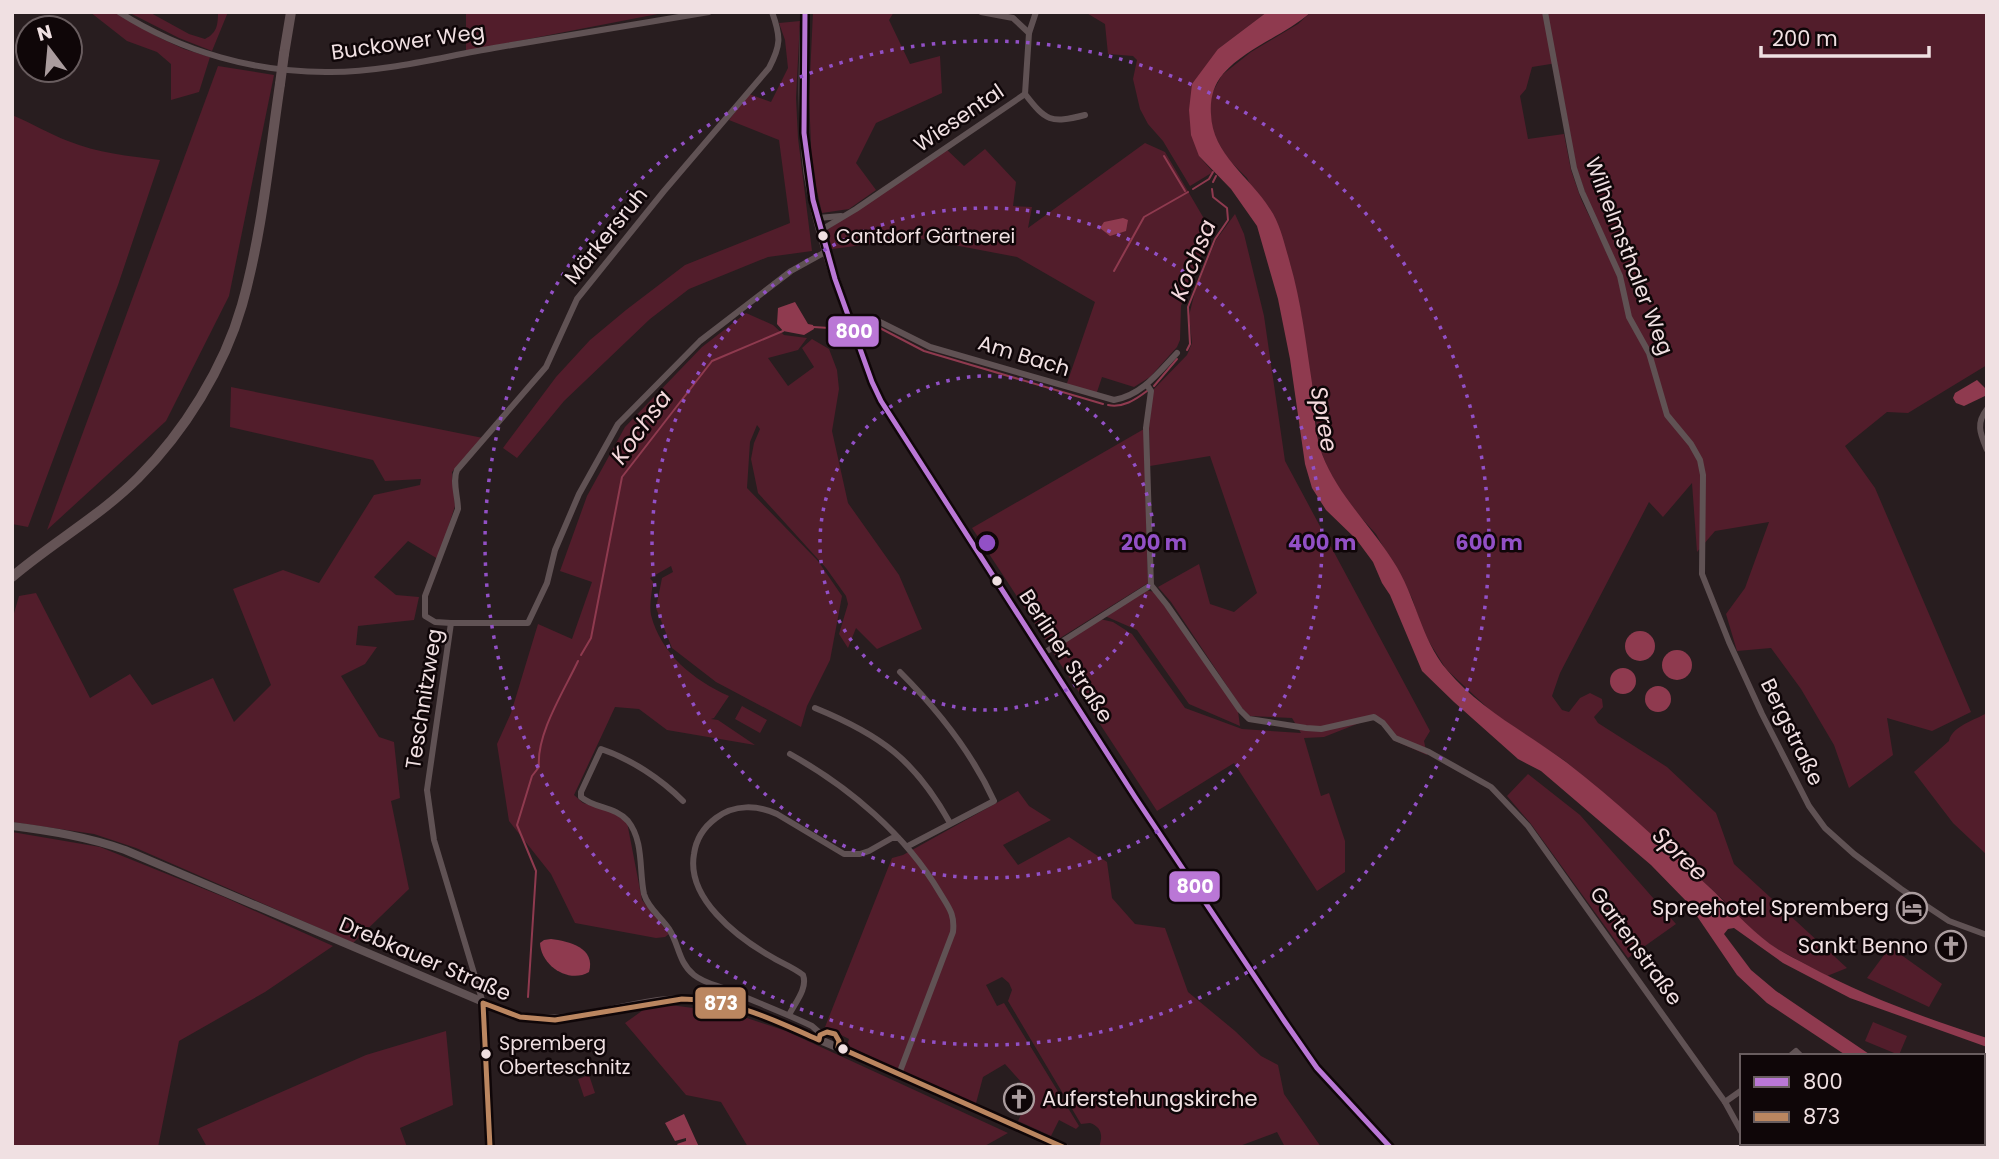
<svg xmlns="http://www.w3.org/2000/svg" width="1999" height="1159" font-family="Poppins,sans-serif">
<rect width="100%" height="100%" fill="#281d1f"/>
<g fill="#521d2b" fill-rule="evenodd">
<path d="M90,12H115L158,37L184,49L210,57L199,92L171,100V64L157,52L127,41Z"/>
<path d="M128,12H149L189,34L205,39C217,33 218,25 218,12H228L212,51L179,38Z"/>
<path d="M466,12H668L466,51Z"/>
<path d="M813,12H894L889,20L910,64L940,56L942,93L876,123L856,163L876,190L849,209L822,213L812,169L809,97Z"/>
<path d="M1085,12H1267L1218,49L1199,156L1213,172L1190,186L1163,141L1148,124L1140,109L1133,79L1137,60L1133,56L1108,54L1105,24Z"/>
<path d="M1311,12H1987V365L1908,413L1887,412L1845,446L1875,488L1971,712L1932,731L1887,718L1893,755L1849,788L1834,745L1801,689L1771,648L1737,651L1726,614L1745,588L1769,522L1715,531L1697,552L1692,483L1663,517L1649,502L1560,673L1552,696L1562,710L1569,712L1580,698L1590,693L1602,699L1603,707L1594,717L1598,723L1667,767L1716,813L1734,864L1847,968L1827,976L1772,946L1740,920L1730,906L1708,886L1618,806L1565,761L1493,713L1446,669L1423,632L1412,598L1376,534L1345,500L1329,471L1320,449L1301,313L1290,263L1247,178L1227,158L1211,129L1210,97L1222,75L1251,52L1298,24ZM1557,63L1576,166L1605,249L1581,199L1571,170L1564,134L1528,139L1520,96L1526,89L1532,67Z"/>
<path d="M800,21L796,98L798,138L812,251L768,257L689,289L650,319L564,401L517,458L503,448L556,377L590,340L626,310L685,265L790,223L779,140L729,120L749,94L771,102L788,68L785,40L779,23Z"/>
<path d="M218,66L274,75L229,296L166,421L47,530Z"/>
<path d="M12,115C32,123 49,134 68,141C97,153 129,156 160,160L118,285L28,527L12,524Z"/>
<path d="M1145,143L1165,152L1206,222L1208,238L1181,306L1180,340L1177,347L1150,377L1134,387L1102,377L1096,395L1066,386L1095,302L1017,257L917,238L832,249L827,230L945,148L964,166L985,149L1016,182L1013,206L1032,207L1028,228Z"/>
<path d="M1235,214L1244,234L1264,316L1285,461L1430,731L1424,741L1427,755L1393,740L1382,723L1372,718L1324,737L1304,738L1321,796L1329,793L1345,841V872L1317,891L1234,763L1157,811L1052,651L1100,619L1113,622L1132,634L1185,708L1242,729L1301,733L1292,718L1250,716L1241,707L1171,602L1158,587L1199,564L1210,604L1234,612L1257,593L1210,456L1150,466L1149,426L1153,390L1187,355L1192,343L1189,316L1195,291L1216,240Z"/>
<path d="M746,313L773,325L784,335L807,338L798,350L768,358L788,386L814,367L802,348L812,339L829,349L837,370L839,389L832,431L848,503L899,575L922,629L877,649L856,628L848,648L839,634L848,604L846,596L826,568L758,493L751,459L754,443L760,429L757,425L750,442L747,488L818,561L842,596L830,660L807,706L801,727L716,682L672,648L656,608L662,578L673,572L671,566L650,578L653,582C652,592 649,605 651,615C661,654 693,680 729,696L714,718L711,719L718,720L755,745L667,730L639,709L615,707L574,795L583,803L614,811L627,822L642,900L669,934L665,937L656,938L575,923L551,874L509,821L497,744L511,713L538,624L572,639L592,582L560,571L587,496L625,427L702,347Z"/>
<path d="M231,387L483,438L452,472L455,506L438,559L408,541L374,577L396,595L419,597L414,620L358,626L356,645L377,647L365,664L341,676L379,737L394,742L400,798L391,801L409,889L353,943L136,848L94,834L12,822V620L19,596L36,593L90,698L130,674L152,705L213,678L234,722L271,685L233,589L283,570L319,583L374,495L420,485L421,479L385,481L373,460L230,427Z"/>
<path d="M1144,429L1148,583L1049,645L972,528Z"/>
<path d="M1146,590L1154,592L1165,605L1238,711L1240,726L1189,704L1137,630L1105,616Z"/>
<path d="M742,706L767,720L760,733L735,719Z"/>
<path d="M1987,713V855L1953,823L1914,772L1949,741C1952,726 1975,720 1987,713Z"/>
<path d="M1528,774L1580,815L1676,924L1628,958L1531,824L1507,796Z"/>
<path d="M1018,791L1029,806L1051,820L1003,845L1018,865L1069,837L1107,862L1112,898L1135,924L1165,928L1188,992L1235,1031L1261,1056L1278,1065L1284,1094L1321,1147H1285L1277,1132L1237,1147H1099C1103,1136 1102,1127 1090,1123L1081,1124L1008,1001L1012,990L1009,983L1002,977L986,985L997,1006L1004,1003L1079,1126L1076,1129L1059,1120L1051,1136L1018,1121L1031,1093L1005,1064L983,1077L975,1107L847,1045L849,1039L825,1027L892,858L903,855Z"/>
<path d="M12,832L100,847L224,897L333,946L265,992L179,1041L158,1147H12Z"/>
<path d="M1890,947L1942,984L1929,1007L1867,978Z"/>
<path d="M670,1005L732,1013L786,1031L1008,1133L983,1147H748L721,1102L686,1095L625,1023L646,1008Z"/>
<path d="M1873,1022L1907,1036L1899,1055L1865,1041Z"/>
<path d="M446,1031L453,1105L400,1128L407,1147H207L197,1129L366,1055Z"/>
<path d="M589,1075L595,1093L584,1097L578,1079Z"/>
</g>
<g fill="#8f3a4f">
<path d="M1267,12H1311C1284,36 1247,47 1223,74C1213,86 1210,99 1211,114C1212,154 1250,177 1270,209C1280,223 1285,246 1290,263C1301,301 1306,343 1312,383C1314,406 1314,432 1322,454C1338,496 1370,524 1393,561C1416,595 1420,638 1447,670C1479,709 1526,732 1566,762C1615,800 1661,843 1707,885C1729,905 1746,926 1770,944C1781,952 1794,958 1807,965C1864,996 1925,1018 1987,1038V1047L1850,998L1783,963L1734,928L1728,929L1724,934L1751,970L1776,991L1872,1056H1847L1767,1003L1737,975L1688,903L1651,865L1541,771L1518,759L1454,702L1422,671L1390,595L1382,583L1373,562L1356,539L1326,510L1312,488L1305,464L1290,359L1278,299L1257,226L1231,189L1199,156L1191,135L1189,110L1192,84L1218,49Z"/>
<path d="M1123,218L1128,220L1126,231L1110,236L1100,228L1104,222Z"/>
<path d="M795,302L808,324L813,325L814,329L804,335L783,331L777,324L778,308Z"/>
<path d="M1977,380L1987,390L1985,396L1964,406L1956,403L1953,398L1955,393Z"/>
<circle cx="1640" cy="646" r="15"/>
<circle cx="1677" cy="665" r="15"/>
<circle cx="1623" cy="681" r="13"/>
<circle cx="1658" cy="699" r="13"/>
<path d="M551,939C569,941 596,948 589,972C569,984 541,966 540,943L544,940Z"/>
<path d="M684,1114L699,1147H679L677,1144L686,1141V1138L675,1141L665,1123Z"/>
</g>
<g fill="none" stroke-linecap="round" stroke-linejoin="round">
<g stroke="#8f3a4f" stroke-width="2">
<path d="M1164,156L1185,191"/>
<path d="M1213,182L1216,176"/>
<path d="M1193,189L1209,179L1213,172"/>
<path d="M1114,271L1144,217L1188,192"/>
<path d="M860,325L876,326L924,351L1103,404"/>
<path d="M813,327L846,329"/>
<path d="M1187,350L1190,344L1188,307L1215,239L1228,220L1227,208L1213,197L1212,189"/>
<path d="M1154,386L1177,359"/>
<path d="M1108,405C1123,408 1135,400 1147,391"/>
<path d="M581,655L591,638L622,477L712,361L783,331"/>
<path d="M528,997L536,871L517,825L532,776L539,767C536,734 564,691 578,661"/>
</g>
<g stroke="#605254" stroke-width="6">
<path d="M119,12C182,52 256,73 331,72C385,72 441,57 494,48C566,36 638,24 709,12"/>
<path d="M981,12L1013,18L1029,33"/>
<path d="M1545,12L1574,168L1582,192L1620,276L1629,317L1649,353L1667,415L1691,444L1700,460L1703,475L1702,574L1729,642L1762,714L1809,806L1825,828L1854,854L1901,889L1949,921L1987,935"/>
<path d="M1025,94L1029,33L1036,12"/>
<path d="M1025,94C1046,121 1050,124 1085,115"/>
<path d="M818,218L841,216"/>
<path d="M821,230L856,209L1025,94"/>
<path d="M849,318L880,322L930,347L1114,400C1142,395 1158,373 1177,353"/>
<path d="M1147,385L1151,391L1146,428L1151,585L1167,605L1240,710L1249,719L1306,728L1321,729L1374,717L1383,723L1395,738L1429,752L1491,787L1528,826L1725,1102L1742,1133"/>
<path d="M1987,409C1975,424 1981,435 1987,450"/>
<path d="M451,623L435,622L425,616V596L458,509C458,497 452,481 457,470L546,367L577,299L664,191L769,68C781,45 781,37 772,12"/>
<path d="M1044,653L1151,585"/>
<path d="M900,672C937,709 972,753 994,801L908,846"/>
<path d="M815,708C881,735 915,760 950,823"/>
<path d="M790,754C849,787 906,835 940,893C949,908 955,914 953,932L899,1074"/>
<path d="M683,801C661,779 631,759 601,749L581,792V797C595,809 615,806 628,821C644,841 639,871 644,894C648,908 661,917 669,929C679,944 678,962 694,975C704,983 716,985 728,990C756,1002 785,1013 812,1026L820,1033L819,1040"/>
<path d="M789,1015C795,1003 808,988 803,975C793,967 781,963 770,956C737,937 686,898 694,854C696,839 704,827 716,818C734,804 758,805 777,814L844,854H860L869,851L892,838H898"/>
<path d="M1790,1056L1796,1051L1801,1056"/>
<path d="M1725,1102L1742,1090"/>
<path d="M1747,1143L1749,1147"/>
<path d="M1957,1143L1959,1147"/>
<path d="M490,1147L483,1003L434,840L427,790L451,623H528L547,583L555,550L579,494L618,424L700,341L791,271L827,251"/>
</g>
<g stroke="#605254" stroke-width="8">
<path d="M12,826C51,831 88,837 125,850L514,1015C580,1030 640,992 704,1000C745,1004 782,1024 820,1040C902,1074 982,1112 1064,1147"/>
<path d="M1983,1134L1987,1135"/>
<path d="M1892,1147L1899,1143"/>
</g>
<path stroke="#655457" stroke-width="9" d="M805,12C803,66 801,119 808,173C819,244 848,314 872,382L881,401L1135,797L1285,1022L1317,1068L1390,1147"/>
<g stroke="#645355" stroke-width="10">
<path d="M284,54L291,12"/>
<path d="M12,577C53,542 100,516 138,478C184,432 224,368 242,305C262,234 269,158 280,84"/>
</g>
<path stroke="#645355" stroke-width="10" d="M280,84L284,54"/>
<g stroke="#0f0608" stroke-width="10">
<path id="bus-1" d="M805,12L804,133L813,200L835,279L872,382L881,401L1135,797L1285,1022L1317,1068L1390,1147"/>
</g>
<g stroke="#0f0608" stroke-width="10">
<path id="bus-2" d="M490,1147L483,1003L520,1017L555,1020L682,999C732,999 774,1020 819,1040L820,1035L827,1032L835,1034L839,1041L838,1047L1063,1147"/>
</g>
<use href="#bus-1" stroke="#ba77d6" stroke-width="5"/>
<use href="#bus-2" stroke="#bb8660" stroke-width="5"/>
</g>
<g fill="none" stroke="#9250c6" stroke-width="3.5" stroke-dasharray="3.5 7">
<circle cx="987" cy="543" r="167"/>
<circle cx="987" cy="543" r="335"/>
<circle cx="987" cy="543" r="502"/>
</g>
<defs>
<g id="hotel-ring" transform="scale(1.575)"><circle r="9.5" fill="#0f0608" stroke="#aa9c9e" stroke-width="1.5"/><path d="M-6-4.5h1.5V1H6V5H4.5V3h-9V5H-6ZM-4 0a1.8 1.8 0 1 1 3.6 0ZM.5 0V-2.5h3Q6-2.5 6 0Z" fill="#aa9c9e"/></g>
<g id="church-ring" transform="scale(1.575)"><circle r="9.5" fill="#0f0608" stroke="#aa9c9e" stroke-width="1.5"/><path d="M-1.2-6h2.4v3.5h3.3v2.4h-3.3V6h-2.4V-.1h-3.3v-2.4h3.3Z" fill="#aa9c9e"/></g>
</defs>
<g fill-rule="evenodd">
<use href="#hotel-ring" x="1912" y="908"/>
<use href="#church-ring" x="1951" y="946"/>
<use href="#church-ring" x="1019" y="1099"/>
</g>
<g fill="#f0e0e2" stroke="#0f0608" stroke-width="2.5">
<circle cx="823" cy="236" r="6"/>
<circle cx="997" cy="581" r="6"/>
<circle cx="843" cy="1049" r="6"/>
<circle cx="486" cy="1054" r="6"/>
</g>
<g text-anchor="middle" stroke-width="5" stroke-linejoin="round" paint-order="stroke">
<g font-size="19" fill="#f0e0e2" stroke="#0f0608" text-anchor="start">
<text x="836" y="243">Cantdorf Gärtnerei</text>
<text x="499" y="1050">Spremberg<tspan x="499" dy="24">Oberteschnitz</tspan></text>
</g>
<g font-size="21" fill="#f0e0e2" stroke="#0f0608">
<text transform="translate(408 42) rotate(-8)" y="7">Buckower Weg</text>
<text transform="translate(959 118) rotate(-34)" y="7">Wiesental</text>
<text transform="translate(606 236) rotate(-51)" y="7">Märkersruh</text>
<text transform="translate(1629 256) rotate(69)" y="7">Wilhelmsthaler Weg</text>
<text transform="translate(1024 356) rotate(17)" y="7">Am Bach</text>
<text transform="translate(1066 656) rotate(57)" y="7">Berliner Straße</text>
<text transform="translate(424 699) rotate(-81)" y="7">Teschnitzweg</text>
<text transform="translate(1792 732) rotate(64)" y="7">Bergstraße</text>
<text transform="translate(1636 946) rotate(54)" y="7">Gartenstraße</text>
<text transform="translate(425 959) rotate(23)" y="7">Drebkauer Straße</text>
</g>
<g font-size="21" fill="#f0e0e2" stroke="#0f0608" text-anchor="end">
<text x="1889" y="915">Spreehotel Spremberg</text>
<text x="1928" y="953">Sankt Benno</text>
<text x="1042" y="1106" text-anchor="start">Auferstehungskirche</text>
</g>
<g font-size="23" font-style="italic" fill="#f4d9dd" stroke="#0f0608">
<text transform="translate(1193 260) rotate(-68)" y="8">Kochsa</text>
<text transform="translate(1324 419) rotate(80)" y="8">Spree</text>
<text transform="translate(641 427) rotate(-54)" y="8">Kochsa</text>
<text transform="translate(1680 854) rotate(44)" y="8">Spree</text>
</g>
</g>
<circle cx="987" cy="543" r="10" fill="#9250c6" stroke="#0f0608" stroke-width="3.5"/>
<g font-size="21" text-anchor="middle" font-weight="bold" fill="#9250c6" stroke="#0f0608" stroke-width="5" stroke-linejoin="round" paint-order="stroke">
<text x="1154" y="550">200 m</text>
<text x="1322" y="550">400 m</text>
<text x="1489" y="550">600 m</text>
</g>
<g stroke="#0f0608" stroke-width="2.5">
<rect x="827" y="315" width="53" height="33" rx="7" fill="#ba77d6"/>
<rect x="1168" y="870" width="53" height="33" rx="7" fill="#ba77d6"/>
<rect x="694" y="986" width="53" height="34" rx="7" fill="#bb8660"/>
</g>
<g font-size="19" text-anchor="middle" font-weight="bold" fill="#fff">
<text x="854" y="338">800</text>
<text x="1195" y="893">800</text>
<text x="721" y="1010">873</text>
</g>
<rect width="1999" height="1159" fill="none" stroke="#f0e0e2" stroke-width="28"/>
<rect x="1740" y="1054" width="245" height="91" fill="#0f0608" stroke="#695d5f" stroke-width="2"/>
<rect x="1754" y="1077" width="35" height="10" fill="#ba77d6" stroke="#695d5f" stroke-width="2"/>
<text x="1803" y="1089" font-size="21" fill="#f0e0e2">800</text>
<rect x="1754" y="1112" width="35" height="10" fill="#bb8660" stroke="#695d5f" stroke-width="2"/>
<text x="1803" y="1124" font-size="21" fill="#f0e0e2">873</text>
<g transform="translate(49 49) rotate(344)"><circle r="33" fill="#0f0608" stroke="#695d5f" stroke-width="2"/>
<path d="M0-5L12 26L0 18L-12 26Z" fill="#aa9c9e"/>
<text y="-10" font-size="19" font-weight="bold" text-anchor="middle" fill="#f0e0e2">N</text>
</g>
<path d="M1761 46v10h168v-10" fill="none" stroke="#f0e0e2" stroke-width="3.5"/>
<text x="1772" y="46" font-size="21" fill="#f0e0e2" stroke="#0f0608" stroke-width="5" paint-order="stroke">200 m</text>
</svg>
